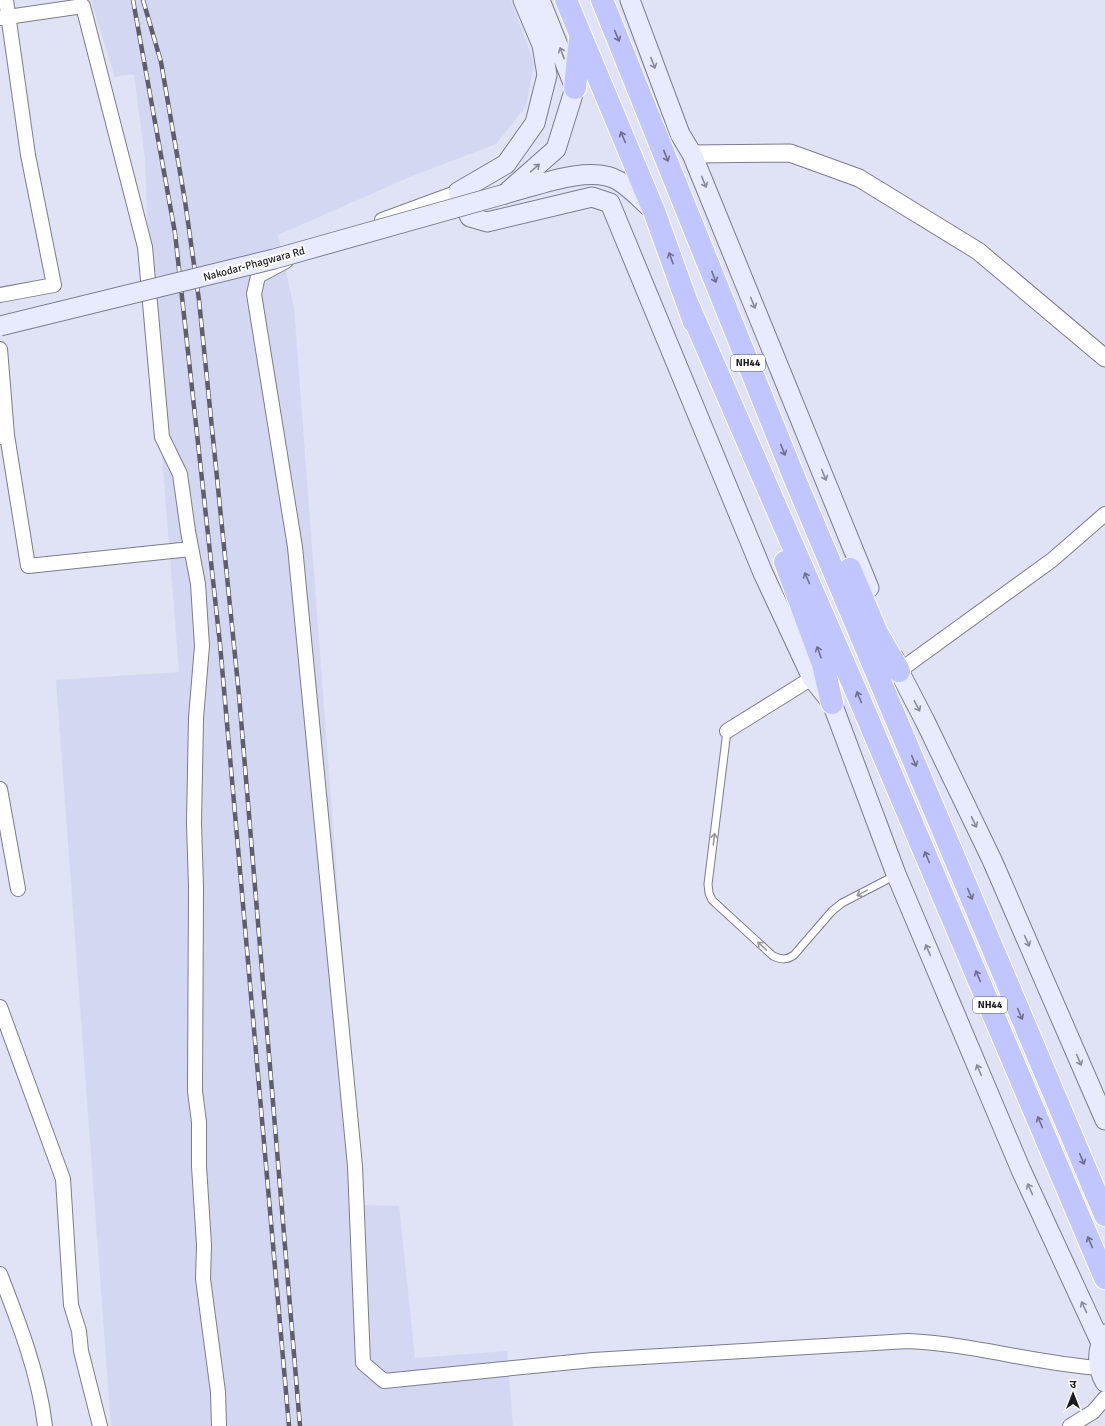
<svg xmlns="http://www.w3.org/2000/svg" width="1105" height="1426" font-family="Signika,'Noto Sans Devanagari',sans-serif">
<rect width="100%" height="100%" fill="#e0e2f5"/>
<path fill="#d4d7f1" d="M91,0H511L534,64L526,106L496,144L412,176L278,235L294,308L353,1092L365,1205L399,1206L415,1358L507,1351L513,1426H111L56,680L179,672L151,315L145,159L134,74L115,77Z"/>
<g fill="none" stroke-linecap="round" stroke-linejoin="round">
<g stroke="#7b7d8e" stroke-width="9">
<path id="service" d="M727,731L708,884L709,893L712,900L773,956C782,960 787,960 794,955L832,911L842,903L896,875"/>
</g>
<g stroke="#7b7d8e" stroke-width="16">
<path id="minor" d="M0,18L83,6L145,247L162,437L180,474L188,531L198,584L202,646L196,718L194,823L196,887L195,1091L199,1122V1166L204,1245L203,1279L218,1392L219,1426
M382,220L458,192
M286,261L258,276L254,294L295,547L355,1166L363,1363L384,1381L593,1360L908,1341C972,1344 1034,1363 1099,1368
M0,295L54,285L28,155L6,0
M0,349L7,435L0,437
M7,435L28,566L191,549
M899,671L1052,560L1105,514
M727,731L812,678
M0,789L18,889
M0,1007L63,1179L71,1305L79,1331L81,1351L100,1426
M0,1274C19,1323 39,1374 45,1426
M1070,1426L1093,1412L1105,1398"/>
</g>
<g stroke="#7b7d8e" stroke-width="19">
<path id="tertiary" d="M692,154L790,153L859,178L978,251L1105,358"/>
</g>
<g stroke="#7b7d8e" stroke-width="21">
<path id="secondary" d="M523,0L542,45L547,75L535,123L506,164L458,192L470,217L487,222L592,197L610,203L763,573L812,678L832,703L896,874L1021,1170L1101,1343
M630,0L680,134L692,154L869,588
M508,193C539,185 591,164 619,181C632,189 643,202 654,211
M505,194L556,149L575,88L540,0
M894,658L899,671L925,721L992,860L1105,1120
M1105,1334C1097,1349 1096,1367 1105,1382"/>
</g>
<g stroke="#fff" stroke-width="24">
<path id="trunk" d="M566,0L654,211L694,322
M602,0L794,477L1105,1215
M575,88L580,38
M689,307L859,698L1105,1278
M785,562L823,664L832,703
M850,569L877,633L899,671"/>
</g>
<use href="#service" stroke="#fff" stroke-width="7"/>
<use href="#minor" stroke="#fff" stroke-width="14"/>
<use href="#tertiary" stroke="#fff" stroke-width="17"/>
<use href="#secondary" stroke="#e8eafe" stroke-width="19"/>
<use href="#trunk" stroke="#c2c6fe" stroke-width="22"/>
<g stroke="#5e5f6a" stroke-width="4.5">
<path id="rail" d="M133,0L175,233L220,644L289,1426
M143,0L161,62L185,201L199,300L239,695L300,1426"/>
</g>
<use href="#rail" stroke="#fff" stroke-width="3" stroke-dasharray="9" stroke-linecap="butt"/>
<g stroke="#7b7d8e" stroke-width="21" stroke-linecap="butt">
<path id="secondary-bridge" d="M0,326L274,259L505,194"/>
</g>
<use href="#secondary-bridge" stroke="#e8eafe" stroke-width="19"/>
</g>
<defs><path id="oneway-shaft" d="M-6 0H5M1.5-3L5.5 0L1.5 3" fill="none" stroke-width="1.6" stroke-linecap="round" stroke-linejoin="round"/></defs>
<g stroke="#6e7090">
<use href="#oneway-shaft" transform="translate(617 36) rotate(67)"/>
<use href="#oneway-shaft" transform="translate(623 137) rotate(-113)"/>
<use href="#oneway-shaft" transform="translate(666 156) rotate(69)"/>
<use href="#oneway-shaft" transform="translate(671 258) rotate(-110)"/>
<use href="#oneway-shaft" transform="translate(714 277) rotate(69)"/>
<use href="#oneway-shaft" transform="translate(783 450) rotate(68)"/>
<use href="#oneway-shaft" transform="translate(807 578) rotate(-114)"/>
<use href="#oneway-shaft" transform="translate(819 652) rotate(-110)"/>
<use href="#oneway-shaft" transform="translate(859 697) rotate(-113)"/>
<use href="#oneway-shaft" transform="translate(914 761) rotate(67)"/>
<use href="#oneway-shaft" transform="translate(927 857) rotate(-113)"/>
<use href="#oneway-shaft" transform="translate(970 894) rotate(67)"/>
<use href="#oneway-shaft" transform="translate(978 976) rotate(-113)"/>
<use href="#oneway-shaft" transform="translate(1020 1014) rotate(67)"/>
<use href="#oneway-shaft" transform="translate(1040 1122) rotate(-113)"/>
<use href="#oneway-shaft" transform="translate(1082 1159) rotate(67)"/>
<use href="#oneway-shaft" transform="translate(1090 1242) rotate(-113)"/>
</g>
<g stroke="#8b8c9b">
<use href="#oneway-shaft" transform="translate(562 53) rotate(-111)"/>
<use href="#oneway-shaft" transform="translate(653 63) rotate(69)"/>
<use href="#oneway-shaft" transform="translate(535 168) rotate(-41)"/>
<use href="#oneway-shaft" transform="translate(704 182) rotate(68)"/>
<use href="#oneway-shaft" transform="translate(753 303) rotate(68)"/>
<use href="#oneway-shaft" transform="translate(824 475) rotate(68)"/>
<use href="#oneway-shaft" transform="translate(917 706) rotate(62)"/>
<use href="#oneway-shaft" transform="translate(974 822) rotate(64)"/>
<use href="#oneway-shaft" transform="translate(1027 941) rotate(66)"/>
<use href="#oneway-shaft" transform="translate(928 950) rotate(-113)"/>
<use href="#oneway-shaft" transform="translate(1079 1060) rotate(67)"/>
<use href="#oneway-shaft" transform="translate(979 1070) rotate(-113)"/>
<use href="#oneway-shaft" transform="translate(1030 1189) rotate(-114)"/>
<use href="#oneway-shaft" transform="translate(1084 1307) rotate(-115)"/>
</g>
<g stroke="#98989b">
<use href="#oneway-shaft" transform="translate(714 839) rotate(-83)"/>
<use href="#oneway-shaft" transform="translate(862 893) rotate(151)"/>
<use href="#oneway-shaft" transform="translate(762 946) rotate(-137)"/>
</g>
<g text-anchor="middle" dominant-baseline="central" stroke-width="4" stroke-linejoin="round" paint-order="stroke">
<g fill="#fff" stroke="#5f5f64" stroke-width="1">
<rect x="731" y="355" width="34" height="16" rx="3"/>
<rect x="973" y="997" width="34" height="16" rx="3"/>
</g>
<g font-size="10" font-weight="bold" fill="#1a1a21">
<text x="748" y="363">NH44</text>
<text x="990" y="1005">NH44</text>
</g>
<g font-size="11" fill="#1a1a21" stroke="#fff">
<text transform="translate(254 264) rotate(-15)">Nakodar-Phagwara Rd</text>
</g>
</g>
<g transform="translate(1073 1394)" stroke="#ffffff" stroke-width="3" paint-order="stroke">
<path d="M0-3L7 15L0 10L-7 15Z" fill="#1a1a21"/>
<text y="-6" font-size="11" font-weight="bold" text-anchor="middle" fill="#1a1a21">उ</text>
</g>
</svg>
